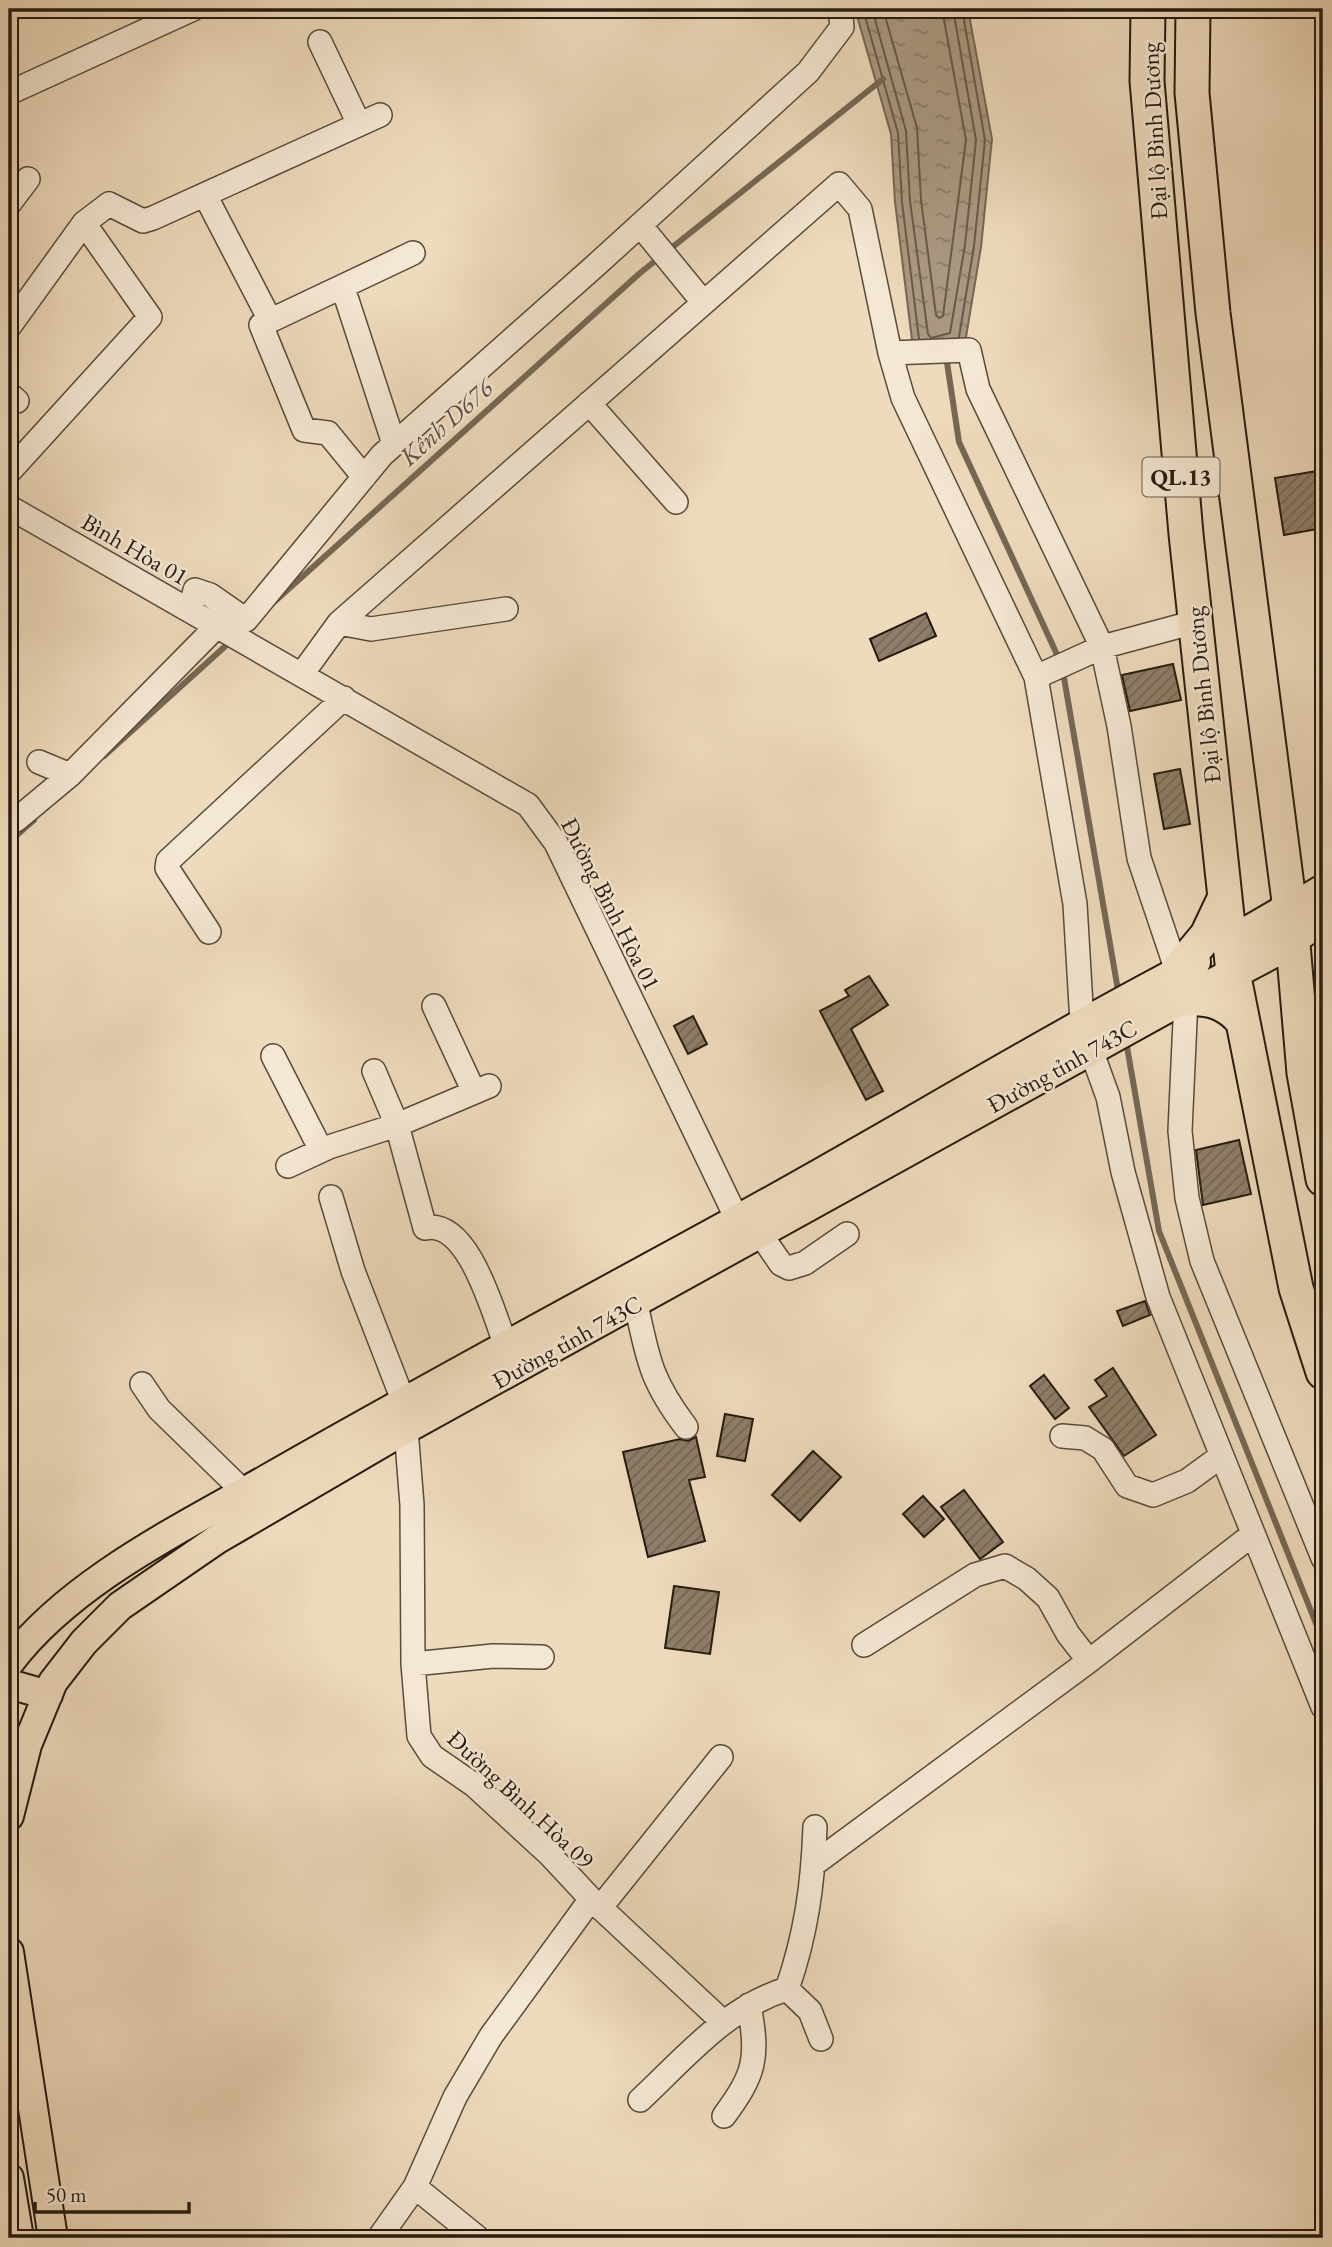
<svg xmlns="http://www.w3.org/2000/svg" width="1332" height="2247" font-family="'EB Garamond',serif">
<defs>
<pattern id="water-ripples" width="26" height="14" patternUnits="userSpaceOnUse" patternTransform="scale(1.75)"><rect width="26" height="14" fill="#aa9982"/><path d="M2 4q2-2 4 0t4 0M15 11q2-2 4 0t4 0" fill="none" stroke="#8a7c69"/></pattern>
<pattern id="building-hatch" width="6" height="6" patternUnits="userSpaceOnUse" patternTransform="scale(1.75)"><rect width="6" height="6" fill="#8e7e69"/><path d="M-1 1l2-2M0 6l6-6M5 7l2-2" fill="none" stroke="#746655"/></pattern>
</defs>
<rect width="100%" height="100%" fill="#eedabc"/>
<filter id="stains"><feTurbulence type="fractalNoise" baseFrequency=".00286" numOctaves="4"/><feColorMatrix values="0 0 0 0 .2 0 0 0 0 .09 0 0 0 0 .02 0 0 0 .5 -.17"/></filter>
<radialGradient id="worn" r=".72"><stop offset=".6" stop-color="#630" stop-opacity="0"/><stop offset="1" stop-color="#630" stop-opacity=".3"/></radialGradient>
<path fill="url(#water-ripples)" stroke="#756754" stroke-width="2" d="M855,9H968L992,139L981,247L964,349L914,356L895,202L891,134Z"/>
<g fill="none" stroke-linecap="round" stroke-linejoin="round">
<path stroke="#685a49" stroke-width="2" d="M863,9L898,133L902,202L919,339
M872,9L906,131L910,201L928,334L931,338L950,333L965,245L976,140L953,9
M883,9L917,128L921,200L936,315L939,318L943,316L966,140L942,9
M959,337L974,246L985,140L962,9"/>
<path stroke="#756754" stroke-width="6" d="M946,356L959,442L1060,661
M273,603L640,273L883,79
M1063,672L1119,996
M104,756L231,641
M9,842L34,820
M1126,1041L1159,1231L1323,1641"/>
</g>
<path fill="url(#building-hatch)" stroke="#251b10" stroke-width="2" d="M1323,470V528L1284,535L1275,478Z
M926,613L936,636L879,661L870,639Z
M1173,664L1181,700L1130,711L1122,675Z
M1180,769L1190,824L1164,829L1154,774Z
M869,976L888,1005L851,1029L883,1091L866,1100L820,1011L849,996L845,990Z
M693,1016L707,1044L688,1054L674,1026Z
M1239,1140L1251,1194L1203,1205L1196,1150Z
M1145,1301L1150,1315L1123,1326L1117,1311Z
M1113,1368L1156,1435L1124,1456L1089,1407L1107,1396L1095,1380Z
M1044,1375L1069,1408L1055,1419L1030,1386Z
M725,1414L753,1419L745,1461L717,1456Z
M696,1437L705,1477L689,1480L705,1541L648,1557L623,1452L680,1439L688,1441Z
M813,1451L841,1477L800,1521L772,1495Z
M964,1490L1003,1542L980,1559L941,1507Z
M923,1496L944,1519L924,1537L903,1514Z
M674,1586L719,1592L710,1654L665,1648Z"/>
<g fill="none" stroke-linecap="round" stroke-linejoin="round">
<g stroke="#574b3b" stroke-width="26">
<path id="minor" d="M320,42L359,124
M9,93L193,9
M205,195L270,320
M9,204L28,179
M640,225L703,302
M347,300L394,444
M9,327L84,223
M890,353L969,350L978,389L1102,647L1119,726L1139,858L1177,971
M9,394L17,401
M589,403L676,502
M9,472L150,317L84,223L109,204L143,221L153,218L380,115
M364,477L328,433L304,430L261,325L413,253
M9,507L528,805L556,843L737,1219
M190,611L195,590L210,595L246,620L382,455L595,266L808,72L842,27L840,9
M339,623L371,629L506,609
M302,674L339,623L839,184L860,209L890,353L903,398L1036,677L1075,904L1082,1023
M1036,677L1102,647L1195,622
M39,762L70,775
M9,819L16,820L70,775L218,625
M209,932L167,868L168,861L344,698
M1186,999L1180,1131L1187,1198L1202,1261L1323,1558
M434,1006L474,1092
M1091,1050L1108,1097L1123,1172L1158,1297L1323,1707
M273,1056L321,1150
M374,1071L397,1125L489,1086
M288,1166L329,1147L397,1125L425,1228C468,1218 493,1312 505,1343
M331,1197L353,1271L403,1400
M761,1235L781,1264L789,1268L805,1263L847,1234
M636,1304C648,1360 651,1381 686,1427
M142,1384L159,1409L244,1492
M406,1429L412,1505L413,1664L419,1736L432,1756L474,1785L549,1854L591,1899L723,2022
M1062,1436L1085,1438L1103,1449L1127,1486L1153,1495L1187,1481L1220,1457
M864,1645L975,1575L1005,1566L1027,1579L1048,1598L1068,1634L1089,1661L1252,1535
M413,1664L493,1656L542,1657
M814,1864L1089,1661
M600,1908L721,1757
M787,1989L810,2011L821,2039
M640,2100C685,2058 727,2007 787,1989C806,1935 813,1884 815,1827
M724,2116C755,2074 759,2058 749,2005
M415,2187L478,2238
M379,2238L415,2187L455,2097L491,2036L591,1899"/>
</g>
<g stroke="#251b10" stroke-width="32">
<path id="major" d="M1290,909L1323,889
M1293,940L1323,920
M9,1663C70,1582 180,1529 267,1479C422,1390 579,1306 736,1220C890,1136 1040,1043 1196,962
M9,1684L48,1695
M9,1816L27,1745L53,1682L84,1642L120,1606L216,1540L406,1429L1233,972
M9,1952L53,2238
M9,2178L19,2238"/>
</g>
<g stroke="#251b10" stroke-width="37">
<path id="highway" d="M1148,9L1147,81L1186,534L1233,972L1296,1288L1323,1372
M1193,9L1192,93L1213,313L1290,909L1304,1073L1323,1179
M1230,944L1290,909
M1177,971L1207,935L1225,897
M1233,972L1293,940
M1186,999C1209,997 1228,1003 1243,1022"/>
</g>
<use href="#minor" stroke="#f4e7d3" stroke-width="23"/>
<use href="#major" stroke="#eedabc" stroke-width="28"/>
<use href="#highway" stroke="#eedabc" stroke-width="33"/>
</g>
<g text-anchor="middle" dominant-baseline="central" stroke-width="5" stroke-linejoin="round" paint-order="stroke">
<rect fill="#f4e7d3" stroke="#63584a" stroke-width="2" x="1142.5" y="457.5" width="77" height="39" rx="5"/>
<g font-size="23" font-weight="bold" fill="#251b10">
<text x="1181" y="477">QL.13</text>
</g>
<g font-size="24" fill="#251b10" stroke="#f4e7d3">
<text transform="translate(1154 131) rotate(-93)">Đại lộ Bình Dương</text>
<text transform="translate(135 549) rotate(30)">Bình Hòa 01</text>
<text transform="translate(1203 695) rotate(-96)">Đại lộ Bình Dương</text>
<text transform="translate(611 904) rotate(63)">Đường Bình Hòa 01</text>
<text transform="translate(1062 1066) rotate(-29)">Đường tỉnh 743C</text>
<text transform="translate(567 1342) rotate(-29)">Đường tỉnh 743C</text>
<text transform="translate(521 1799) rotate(43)">Đường Bình Hòa 09</text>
</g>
<g font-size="26" font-style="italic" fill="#5a4d3e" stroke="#f4e7d3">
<text transform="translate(446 422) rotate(-42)">Kênh D676</text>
</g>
</g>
<rect width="1332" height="2247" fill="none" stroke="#eedabc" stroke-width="35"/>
<rect x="10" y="10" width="1311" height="2226" fill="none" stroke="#251b10" stroke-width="3.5"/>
<rect x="18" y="18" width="1297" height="2212" fill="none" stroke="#251b10" stroke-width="2"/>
<path d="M35 2202v10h154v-10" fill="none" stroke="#251b10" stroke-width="3.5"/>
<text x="46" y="2202" font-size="21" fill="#251b10" stroke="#f4e7d3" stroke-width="5" paint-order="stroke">50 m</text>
<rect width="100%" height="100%" filter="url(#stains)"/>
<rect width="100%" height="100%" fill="url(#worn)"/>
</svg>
